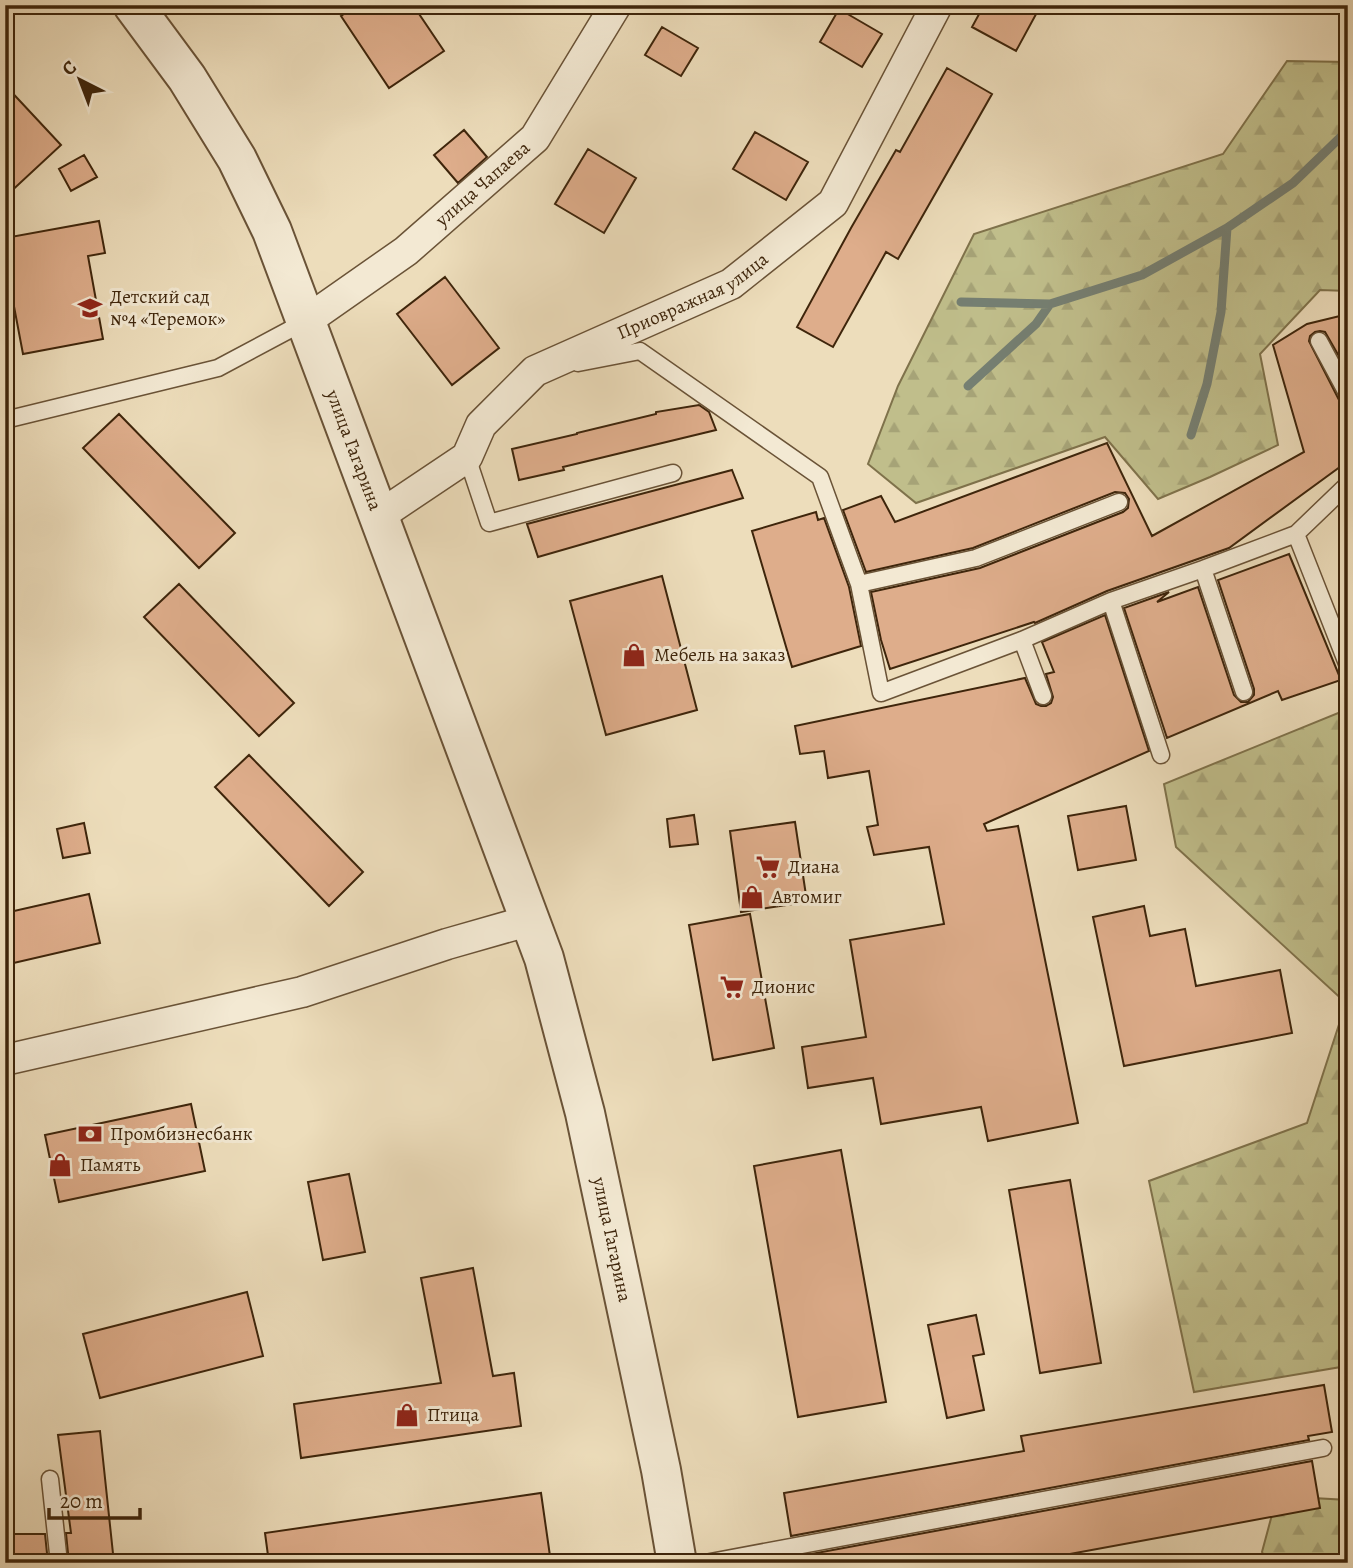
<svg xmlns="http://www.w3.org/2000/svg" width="1353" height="1568" font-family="Alegreya,serif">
<defs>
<pattern id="forest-firs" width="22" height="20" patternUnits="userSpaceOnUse" patternTransform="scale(1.75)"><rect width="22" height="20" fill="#c0be8b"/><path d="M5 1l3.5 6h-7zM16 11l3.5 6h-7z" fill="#a6a377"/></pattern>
</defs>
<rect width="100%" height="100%" fill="#edddbb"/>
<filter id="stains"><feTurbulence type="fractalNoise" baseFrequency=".00286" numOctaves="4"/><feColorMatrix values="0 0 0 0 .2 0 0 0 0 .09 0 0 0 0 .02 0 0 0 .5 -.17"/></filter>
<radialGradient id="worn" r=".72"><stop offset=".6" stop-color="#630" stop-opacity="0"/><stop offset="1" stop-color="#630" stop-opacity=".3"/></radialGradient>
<path fill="url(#forest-firs)" stroke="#7f724b" stroke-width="2" d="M1287,61L1348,62V291L1320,290L1260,354L1278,445L1210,477L1158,499L1105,437L916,503L868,464L898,386L974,234L1223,154Z
M1348,709V1415L1341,1367L1194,1392L1149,1181L1307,1123L1346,1003L1176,847L1164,784Z
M1277,1496L1348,1500V1563H1267L1262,1552Z"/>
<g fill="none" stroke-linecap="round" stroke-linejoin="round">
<path stroke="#757f72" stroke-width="9" d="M961,302L1050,304L1142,275L1227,228L1293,183L1348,130
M968,386L1036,324L1050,304
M1191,435L1207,384L1221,312L1227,228"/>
</g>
<path fill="#dead8b" stroke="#3e250b" stroke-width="2" d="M357,5H413L444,51L389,88L341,16Z
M984,5H1041L1016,51L972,27Z
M839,9L882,34L862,67L820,42Z
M662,27L698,48L681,76L645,55Z
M947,68L992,94L898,259L886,252L833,347L797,327L851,228L896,150L900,152Z
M5,85L61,145L5,197Z
M464,130L487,157L458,183L434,155Z
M755,132L808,162L786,200L733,169Z
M588,149L636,178L604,233L555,204Z
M84,155L97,177L71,191L59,169Z
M99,221L105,253L88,256L103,339L23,354L5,259V238Z
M445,277L499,348L452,385L397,314Z
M1348,314V372L1325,332L1320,331L1315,332L1310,336L1309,341L1339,400L1343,404L1348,405V461L1229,548L1107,591L1035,623L1034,622L890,669L881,640L871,592L980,568L1123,512L1128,508L1129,499L1125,493L1115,492L973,548L866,572L843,510L881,496L895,522L1107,443L1152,536L1304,452L1273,345L1307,324Z
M699,405L709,412L716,430L563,467L564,470L519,480L512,449L577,434V433L656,414V412Z
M119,414L235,533L199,568L83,448Z
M732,470L743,498L538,557L527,524Z
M816,512L818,520L824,518L849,587L861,646L792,667L752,531Z
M1289,554L1341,680L1282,700L1278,691L1167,738L1124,608L1169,592L1157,602L1198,587L1234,695L1241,702H1248L1254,695V689L1218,580Z
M662,576L697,710L606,735L570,601Z
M179,584L294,703L259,736L144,617Z
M1105,615L1149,751L984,824L987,831L1018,826L1078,1123L988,1141L981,1107L881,1124L873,1078L808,1088L802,1047L866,1037L850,940L944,924L929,847L874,855L867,827L878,825L869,771L828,778L824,751L800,754L795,726L1025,678L1036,704L1041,706H1046L1051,703L1053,697L1046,674L1054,672L1042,642Z
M249,755L363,872L329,906L215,787Z
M1126,806L1136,860L1078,870L1068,816Z
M694,815L698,844L670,847L667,819Z
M795,822L807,902L741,912L730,831Z
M84,823L90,853L63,858L57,829Z
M89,894L100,943L5,965V913Z
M1144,906L1150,936L1185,929L1196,986L1280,970L1292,1033L1124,1066L1093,917Z
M750,914L774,1048L713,1060L689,925Z
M191,1104L205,1171L59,1202L45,1135Z
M841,1150L886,1402L798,1417L754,1166Z
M349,1174L365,1252L323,1260L308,1182Z
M1070,1180L1101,1363L1040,1373L1009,1190Z
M473,1268L493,1376L514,1373L521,1426L301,1458L294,1404L441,1383L421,1278Z
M247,1292L263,1356L100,1398L83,1334Z
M976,1315L984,1354L973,1356L984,1410L947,1418L928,1325Z
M1324,1385L1332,1432L1308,1436L1309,1440L791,1536L784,1493L1024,1451L1021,1436Z
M100,1431L114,1563H69L66,1533H71L58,1435Z
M1312,1461L1320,1508L1021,1563H796L795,1557Z
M541,1493L550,1556L510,1563H269L265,1533Z
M5,1534H45L48,1563H5Z"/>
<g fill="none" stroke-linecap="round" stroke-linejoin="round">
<g stroke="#6a5337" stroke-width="19">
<path id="service" d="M1319,341L1348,395
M578,363L640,351L820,477L859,584L881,693L1022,640L1111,601L1203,569L1296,534L1348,484
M5,420L218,368L306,321
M467,457L489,523L673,473
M1296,534L1348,666
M1203,569L1244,692
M859,584L976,558L1119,502
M1111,601L1161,755
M1022,640L1043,696
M50,1479L59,1563
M705,1563L1323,1448"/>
</g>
<g stroke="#6a5337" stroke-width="33">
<g id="minor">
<path id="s1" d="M306,321L406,251L535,138L616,5"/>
<path id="s2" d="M379,516L467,457L481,425L535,371L731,284L833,203L937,5"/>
<path d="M5,1060L302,992L447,944L531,920"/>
</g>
</g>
<g stroke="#6a5337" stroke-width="42">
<g id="tertiary">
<path id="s3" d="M133,5L187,78L237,159L272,231L544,958L585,1113L661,1470L677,1563"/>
</g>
</g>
<use href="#service" stroke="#f3e9d3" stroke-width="16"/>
<use href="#minor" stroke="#f3e9d3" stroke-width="30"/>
<use href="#tertiary" stroke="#f3e9d3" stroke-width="38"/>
</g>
<defs>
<g id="school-bare" transform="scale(1.89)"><path d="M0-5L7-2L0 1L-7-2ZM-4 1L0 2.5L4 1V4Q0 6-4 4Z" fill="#8f2418" stroke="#f3e9d3" stroke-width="2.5" paint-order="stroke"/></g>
<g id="shop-bare" transform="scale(1.89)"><path d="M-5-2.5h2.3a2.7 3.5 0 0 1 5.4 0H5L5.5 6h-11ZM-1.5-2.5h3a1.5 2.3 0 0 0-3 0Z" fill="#8f2418" stroke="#f3e9d3" stroke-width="2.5" paint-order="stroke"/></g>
<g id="supermarket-bare" transform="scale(1.89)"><path d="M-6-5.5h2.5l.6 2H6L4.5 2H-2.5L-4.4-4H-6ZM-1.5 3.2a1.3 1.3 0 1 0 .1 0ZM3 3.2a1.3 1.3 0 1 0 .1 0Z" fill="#8f2418" stroke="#f3e9d3" stroke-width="2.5" paint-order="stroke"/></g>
<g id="bank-bare" transform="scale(1.89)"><path d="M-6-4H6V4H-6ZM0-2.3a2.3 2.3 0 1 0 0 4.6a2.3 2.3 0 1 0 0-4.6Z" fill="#8f2418" stroke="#f3e9d3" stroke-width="2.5" paint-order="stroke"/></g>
</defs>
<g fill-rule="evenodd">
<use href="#school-bare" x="90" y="308"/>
<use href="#shop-bare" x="634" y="655"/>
<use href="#supermarket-bare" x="768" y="867"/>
<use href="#shop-bare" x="752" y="897"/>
<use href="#supermarket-bare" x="732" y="987"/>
<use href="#bank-bare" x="90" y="1134"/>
<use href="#shop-bare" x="60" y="1165"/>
<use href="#shop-bare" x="407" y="1415"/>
</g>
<g text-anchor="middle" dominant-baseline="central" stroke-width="6" stroke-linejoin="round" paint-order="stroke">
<g font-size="19" fill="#3e250b" stroke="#f3e9d3">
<text stroke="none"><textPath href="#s1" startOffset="224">улица Чапаева</textPath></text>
<text stroke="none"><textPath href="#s2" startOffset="392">Приовражная улица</textPath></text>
<text stroke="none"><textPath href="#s3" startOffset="500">улица Гагарина</textPath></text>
<text stroke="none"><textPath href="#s3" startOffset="1332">улица Гагарина</textPath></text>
</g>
<g font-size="19" fill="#3e250b" stroke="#f3e9d3" text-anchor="start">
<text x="110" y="297">Детский сад<tspan x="110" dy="22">№4 «Теремок»</tspan></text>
<text x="654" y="655">Мебель на заказ</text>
<text x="788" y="867">Диана</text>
<text x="772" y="897">Автомиг</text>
<text x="752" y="987">Дионис</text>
<text x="110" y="1134">Промбизнесбанк</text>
<text x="80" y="1165">Память</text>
<text x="427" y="1415">Птица</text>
</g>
</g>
<rect width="1353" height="1568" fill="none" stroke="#edddbb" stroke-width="28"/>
<rect x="7" y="7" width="1339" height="1554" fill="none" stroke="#3e250b" stroke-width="3.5"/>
<rect x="14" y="14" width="1325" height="1540" fill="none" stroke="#3e250b" stroke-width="2"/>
<g transform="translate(80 80) rotate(318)" stroke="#f3e9d3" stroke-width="5" paint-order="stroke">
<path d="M0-5L12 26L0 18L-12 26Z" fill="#3e250b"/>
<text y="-10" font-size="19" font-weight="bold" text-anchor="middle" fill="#3e250b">С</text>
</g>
<path d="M49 1508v10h91v-10" fill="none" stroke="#3e250b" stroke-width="3.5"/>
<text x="60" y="1508" font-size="21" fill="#3e250b" stroke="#f3e9d3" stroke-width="5" paint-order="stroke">20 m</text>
<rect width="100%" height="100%" filter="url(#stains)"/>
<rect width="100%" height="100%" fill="url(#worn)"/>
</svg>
